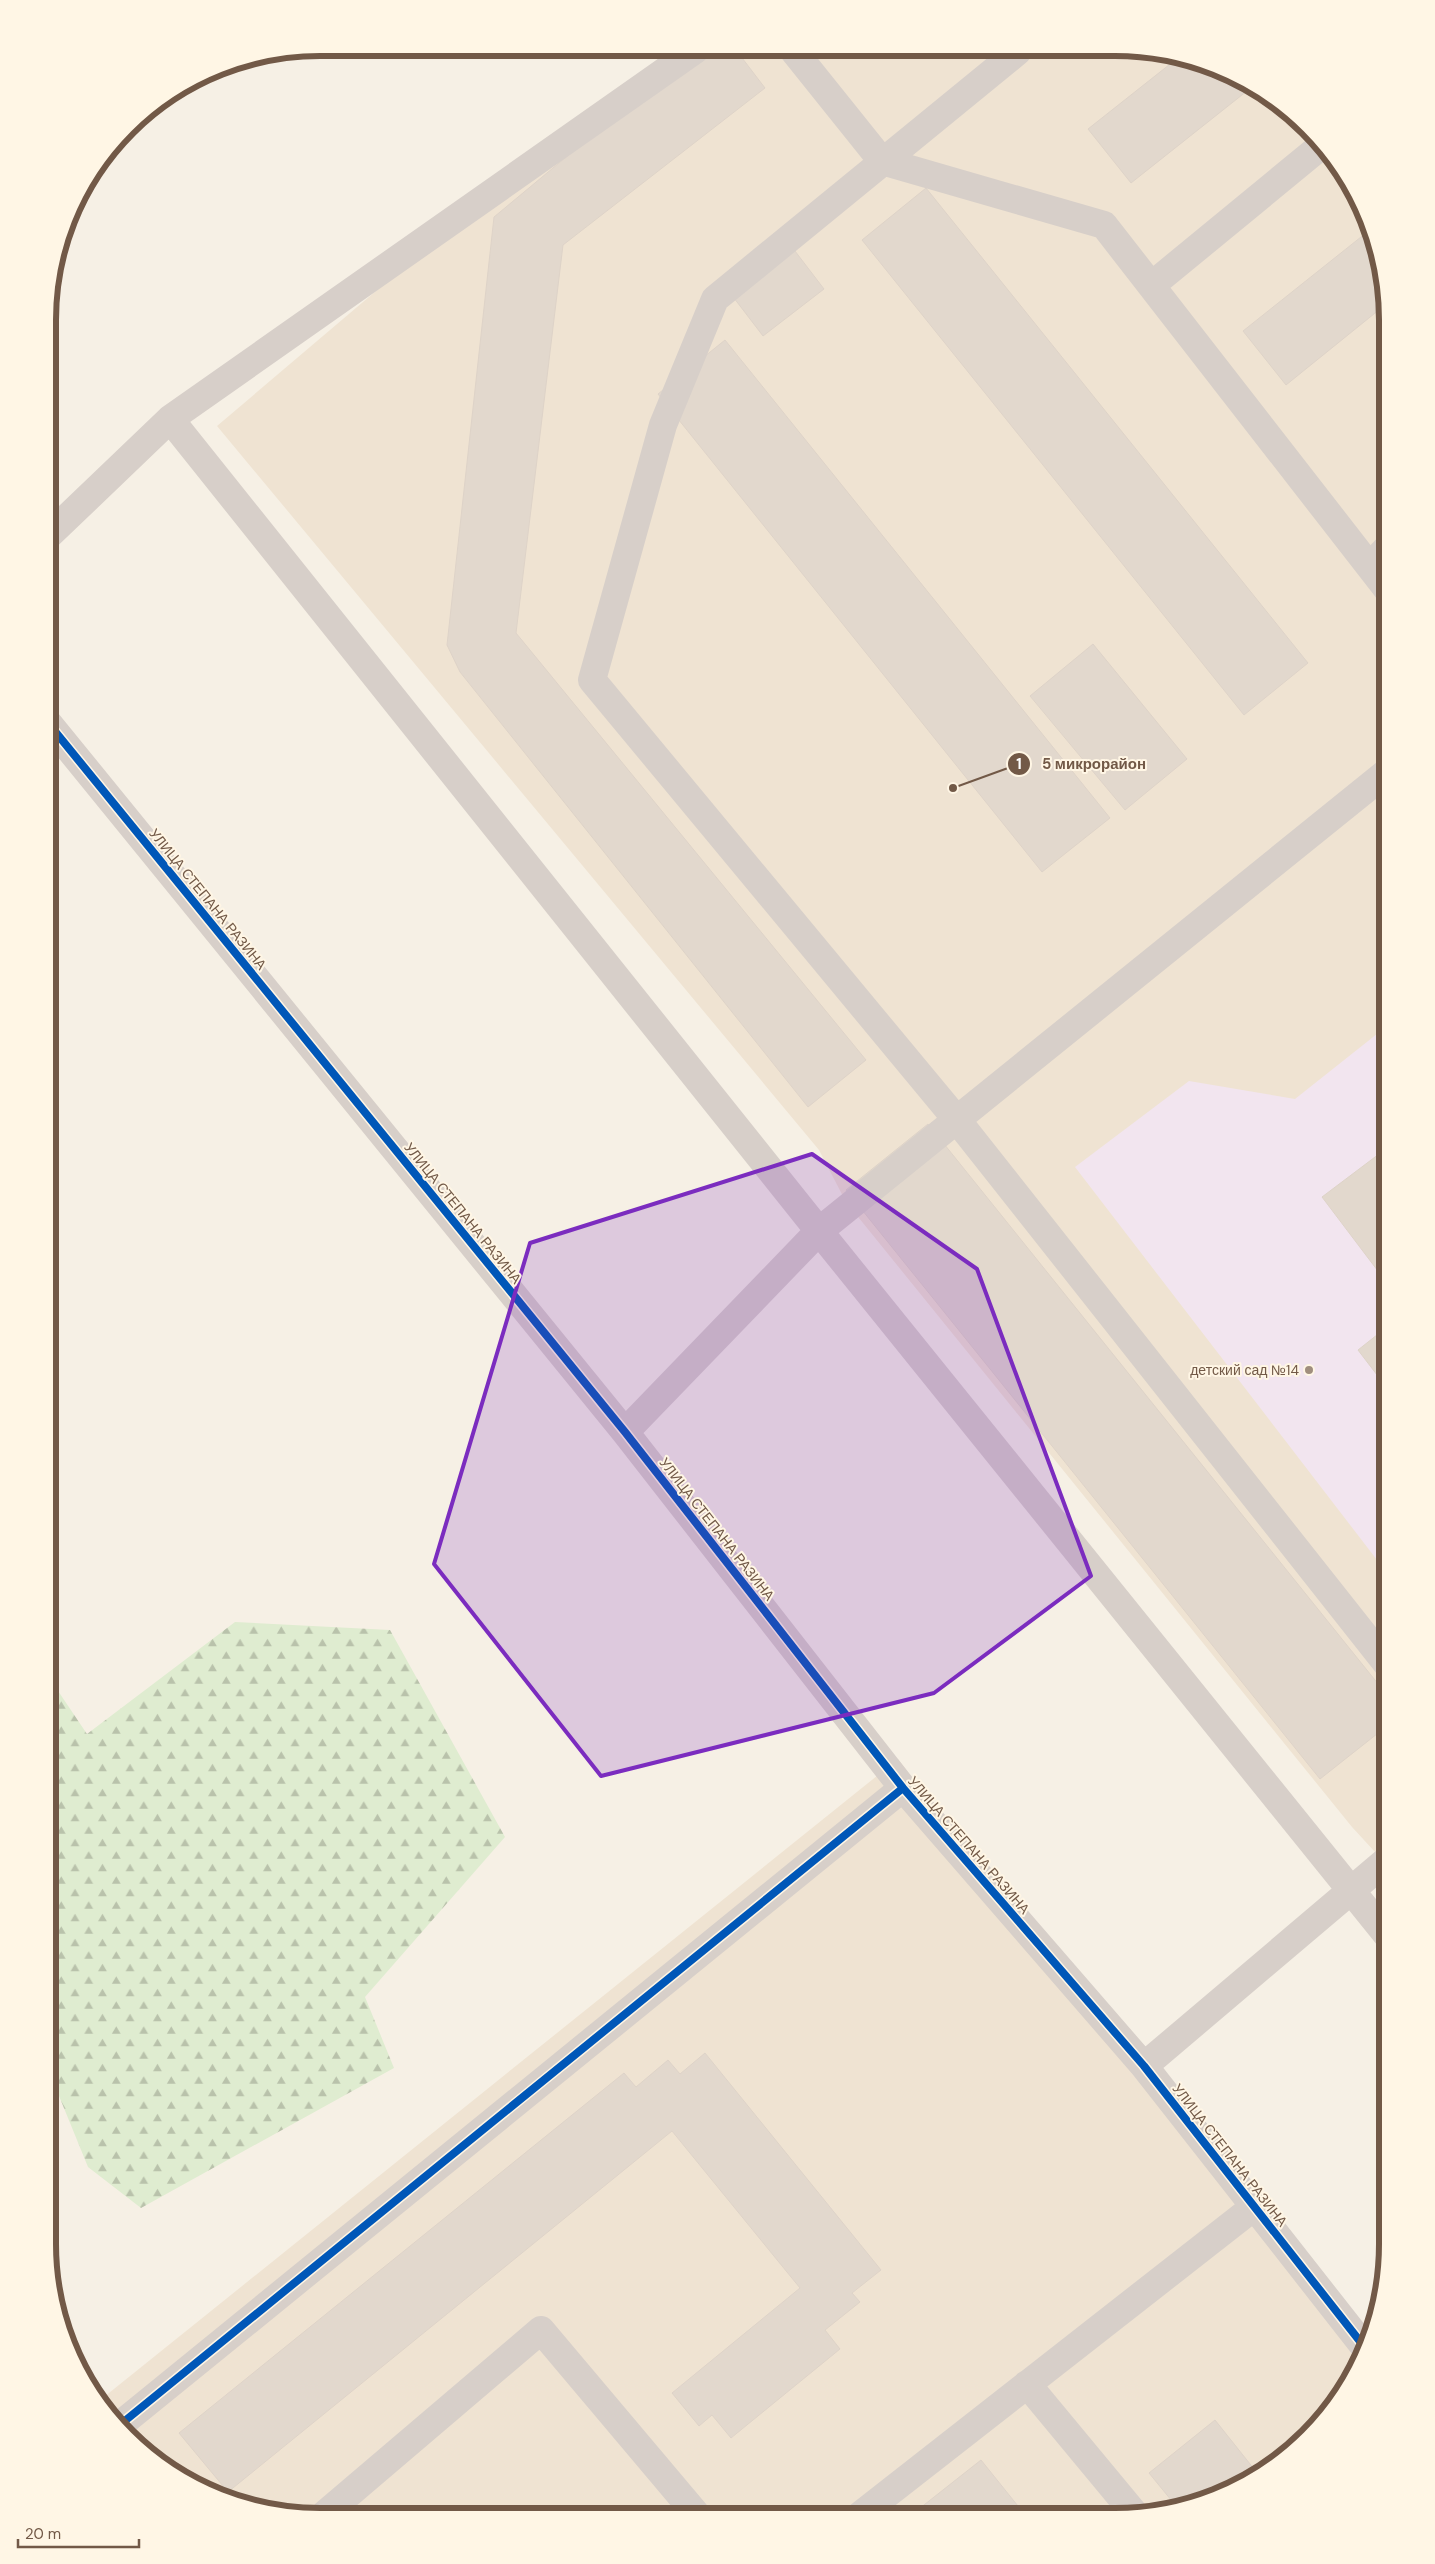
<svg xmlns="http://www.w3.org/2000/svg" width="1435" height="2564" font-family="'DM Sans',sans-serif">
<defs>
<pattern id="forest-firs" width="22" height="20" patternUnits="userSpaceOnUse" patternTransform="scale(1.25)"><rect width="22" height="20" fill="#dfecd0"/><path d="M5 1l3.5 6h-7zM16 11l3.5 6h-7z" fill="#b9c2ab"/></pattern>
</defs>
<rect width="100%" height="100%" fill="#f6f0e5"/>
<path fill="#efe3d2" d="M669,50L1167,53L1235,76L1294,115L1341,169L1373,233L1387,321V1865L1352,1827L846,1202L819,1150L217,426L482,201Z
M898,1759L1361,2357L1331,2410L1266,2470L1202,2502L1114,2516L285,2514L216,2496L154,2460L99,2401Z"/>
<path fill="#f2e5ef" d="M1387,1026V1573L1075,1167L1189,1081L1295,1099Z"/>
<path fill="url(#forest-firs)" d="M235,1622L390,1630L505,1837L365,1997L394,2068L141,2208L88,2167L48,2069V1676L87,1734Z"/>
<path fill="#e2d8cd" stroke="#ded3c8" d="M695,50H736L765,88L563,245L516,633L866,1060L808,1107L460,672L447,645L494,217Z
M1179,57L1235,76L1252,87L1131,183L1088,129Z
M926,188L1308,663L1244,715L862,240Z
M1371,229L1385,305L1286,385L1243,331Z
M782,234L824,289L763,336L721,281Z
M725,340L1110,818L1042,872L658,394Z
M1093,644L1187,759L1125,810L1030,696Z
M928,1124L1387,1695V1726L1320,1779L846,1190Z
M1387,1148V1283L1322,1197Z
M1387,1327V1388L1358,1350Z
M705,2053L881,2270L852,2293L860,2302L825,2330L840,2349L731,2438L712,2415L699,2426L672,2393L800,2288L672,2131L228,2492L179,2433L624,2073L636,2087L668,2060L680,2074Z
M1215,2420L1258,2474L1202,2502L1176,2506L1149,2473Z
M981,2460L1026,2516H910Z"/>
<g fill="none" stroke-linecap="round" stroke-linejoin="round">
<path stroke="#d7cfc9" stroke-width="28" d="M793,50L882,161L1104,225L1387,589
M1017,52L715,299L663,425L592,680L957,1120L1387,1664
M1152,285L1321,146
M170,419L819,1231L1387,1935
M50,534L170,419L695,50
M1370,566L1387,548
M49,724L625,1432L903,1788L1144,2066L1366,2349
M625,1432L819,1231L1387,772
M1144,2066L1387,1860
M1027,2384L1134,2513
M121,2424L903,1788
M325,2514L541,2330L697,2515
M859,2516L1254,2207"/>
<g stroke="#fff6e5" stroke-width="11">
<path id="cycleway" d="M49,724L625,1432L903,1788L1144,2066L1366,2349
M121,2424L903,1788"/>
</g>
<use href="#cycleway" stroke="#0057b8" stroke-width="8"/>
</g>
<path fill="#7b2cbf" fill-opacity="0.2" stroke="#7b2cbf" stroke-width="4" stroke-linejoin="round" d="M812,1154L977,1269L1091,1576L934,1693L601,1776L434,1564L530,1243Z"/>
<circle fill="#a08e7e" stroke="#fff6e5" stroke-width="2" cx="1309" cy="1370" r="5"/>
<g text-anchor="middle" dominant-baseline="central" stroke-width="4" stroke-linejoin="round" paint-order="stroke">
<g font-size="14" fill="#725947" stroke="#fff6e5">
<text transform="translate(208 899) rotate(51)">УЛИЦА СТЕПАНА РАЗИНА</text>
<text transform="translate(463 1213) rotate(51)">УЛИЦА СТЕПАНА РАЗИНА</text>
<text transform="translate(717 1529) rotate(52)">УЛИЦА СТЕПАНА РАЗИНА</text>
<text transform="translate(969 1845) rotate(49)">УЛИЦА СТЕПАНА РАЗИНА</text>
<text transform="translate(1230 2155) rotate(52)">УЛИЦА СТЕПАНА РАЗИНА</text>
</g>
<g font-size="14" fill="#725947" stroke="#fff6e5" text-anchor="end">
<text x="1299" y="1370">детский сад №14</text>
</g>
</g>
<path d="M0 0H1435V2564H0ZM320 56H1115A264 264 0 0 1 1379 320V2244A264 264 0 0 1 1115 2508H320A264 264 0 0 1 56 2244V320A264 264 0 0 1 320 56Z" fill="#fff6e5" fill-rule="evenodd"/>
<path fill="none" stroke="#725947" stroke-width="6" d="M320 56H1115A264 264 0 0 1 1379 320V2244A264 264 0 0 1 1115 2508H320A264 264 0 0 1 56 2244V320A264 264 0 0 1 320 56Z"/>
<path fill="none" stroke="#725947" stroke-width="2" d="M953 788L1019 764"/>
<g fill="#725947" stroke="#fff6e5" stroke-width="2">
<circle cx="953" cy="788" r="5"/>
<circle cx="1019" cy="764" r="12"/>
</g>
<g font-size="15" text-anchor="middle" font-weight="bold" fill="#fff">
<text x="1019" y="769">1</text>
</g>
<g font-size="15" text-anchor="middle" font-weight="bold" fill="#725947" stroke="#fff6e5" stroke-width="4" stroke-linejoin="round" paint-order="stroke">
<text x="1094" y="769">5 микрорайон</text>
</g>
<path d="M18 2539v8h121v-8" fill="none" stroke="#725947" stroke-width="2.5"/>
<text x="25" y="2539" font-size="15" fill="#725947" stroke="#fff6e5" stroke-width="4" paint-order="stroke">20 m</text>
</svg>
